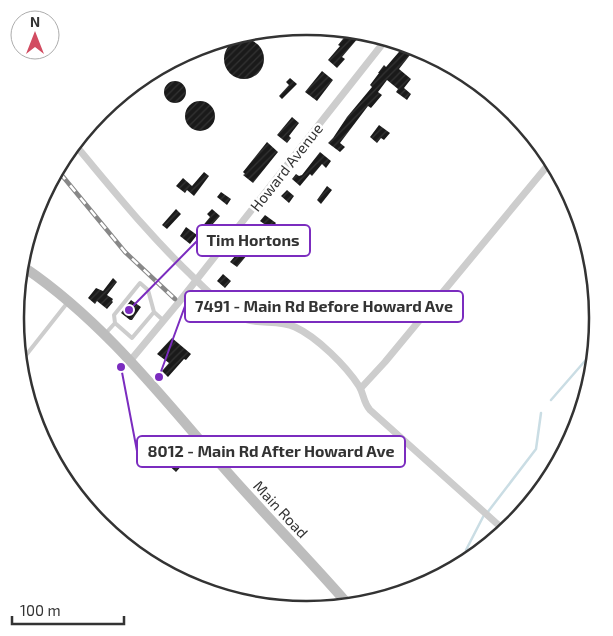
<svg xmlns="http://www.w3.org/2000/svg" width="613" height="636" font-family="'Exo 2',sans-serif">
<defs>
<pattern id="building-hatch" width="6" height="6" patternUnits="userSpaceOnUse" patternTransform="scale(1.25)"><rect width="6" height="6" fill="#1a1a1a"/><path d="M-1 1l2-2M0 6l6-6M5 7l2-2" fill="none" stroke="#333"/></pattern>
</defs>
<rect width="100%" height="100%" fill="#fff"/>
<g fill="none" stroke-linecap="round" stroke-linejoin="round">
<path stroke="#cadde4" stroke-width="2.5" d="M551,400L591,354
M487,513L536,449L541,413
M466,550L484,515"/>
</g>
<path fill="url(#building-hatch)" d="M347,34L359,37L342,57L345,59L337,68L328,60L340,46L338,45Z
M224 59a20 20 0 1 1 40 0a20 20 0 1 1-40 0Z
M404,46L418,49L429,56L424,60L416,52L412,56L410,55L399,69L411,79L404,88L411,94L407,100L396,92L398,89L387,80L378,92L382,95L371,108L368,106L340,143L345,147L340,152L328,143L333,138L347,117L372,87L370,85L379,73H378L384,65L386,67Z
M322,71L333,80L317,101L305,92Z
M290,78L297,84L282,99L279,96L289,85L286,82Z
M164 92a11 11 0 1 1 22 0a11 11 0 1 1-22 0Z
M185 116a15 15 0 1 1 30 0a15 15 0 1 1-30 0Z
M292,117L299,123L289,136L291,138L287,143L277,135Z
M379,125L390,133L384,140L381,138L377,143L370,137Z
M267,142L278,152L253,183L243,175L245,174L243,172Z
M320,152L331,161L326,168L322,164L312,176L310,174L300,186L292,179L296,174L299,176L302,175Z
M204,172L209,176L194,196L187,190L185,193L176,186L183,178L192,186Z
M327,186L332,190L321,204L317,200Z
M287,190L294,196L289,203L281,196Z
M221,192L231,199L227,205L217,197Z
M176,209L181,214L167,229L162,225Z
M212,209L220,216L212,225L218,229L212,237L201,228L210,217L207,214Z
M265,215L276,223L271,229L260,221Z
M186,227L197,235L190,244L180,236Z
M247,242L256,249L251,256L248,254L237,267L230,262Z
M223,274L231,281L225,288L217,281Z
M113,278L117,282L107,295L113,299L112,301L113,302L107,309L97,301L95,304L88,298L96,288L103,291Z
M131,300L141,307L132,320H130L121,313Z
M172,338L191,354L186,360L184,359L168,377L162,371L169,363L157,354Z
M172,452L184,463L176,472L164,461Z"/>
<g fill="none" stroke-linecap="round" stroke-linejoin="round">
<path stroke="#cdcdcd" stroke-width="4" d="M154,312L132,338L115,323L114,315L140,283L148,290L154,312L164,321
M105,334L115,323
M23,359L68,302"/>
<path stroke="#cdcdcd" stroke-width="7" d="M77,147C114,191 149,235 191,275C205,289 220,304 237,315C254,327 276,318 295,327C317,337 346,366 359,386C364,394 363,402 370,410L504,530
M130,361L179,302L384,42
M361,388L385,362L548,165"/>
<path stroke="#bdbdbd" stroke-width="10" d="M25,268C103,321 162,397 223,467C263,513 306,556 346,602"/>
<g stroke="#888" stroke-width="4.5">
<path id="rail" d="M60,173L125,252L175,299"/>
</g>
<use href="#rail" stroke="#fff" stroke-width="2.5" stroke-dasharray="8" stroke-linecap="butt"/>
</g>
<g text-anchor="middle" dominant-baseline="central" stroke-width="5" stroke-linejoin="round" paint-order="stroke">
<g font-size="15" fill="#333" stroke="#fff">
<text transform="translate(286 167) rotate(-52)">Howard Avenue</text>
<text transform="translate(281 509) rotate(47)">Main Road</text>
</g>
</g>
<path d="M0 0H613V636H0ZM306 35H307A282 282 0 0 1 589 317V319A282 282 0 0 1 307 601H306A282 282 0 0 1 24 319V317A282 282 0 0 1 306 35Z" fill="#fff" fill-rule="evenodd"/>
<path fill="none" stroke="#333" stroke-width="2.5" d="M306 35H307A282 282 0 0 1 589 317V319A282 282 0 0 1 307 601H306A282 282 0 0 1 24 319V317A282 282 0 0 1 306 35Z"/>
<path fill="none" stroke="#7b2cbf" stroke-width="2" d="M129 310L197 241M159 377L185 306M121 367L137 451"/>
<g fill="#7b2cbf" stroke="#fff" stroke-width="2">
<circle cx="129" cy="310" r="5"/>
<circle cx="159" cy="377" r="5"/>
<circle cx="121" cy="367" r="5"/>
</g>
<g fill="#fff" stroke="#7b2cbf" stroke-width="2">
<rect x="197" y="225" width="113" height="31" rx="5"/>
<rect x="185" y="291" width="278" height="31" rx="5"/>
<rect x="137" y="436" width="268" height="31" rx="5"/>
</g>
<g font-size="16" text-anchor="middle" font-weight="bold" fill="#333">
<text x="253" y="246">Tim Hortons</text>
<text x="324" y="312">7491 - Main Rd Before Howard Ave</text>
<text x="271" y="457">8012 - Main Rd After Howard Ave</text>
</g>
<g transform="translate(35 35)"><circle r="24" fill="#ffffff" stroke="#adadad"/>
<path d="M0-4L9 19L0 12L-9 19Z" fill="#d24c61"/>
<text y="-8" font-size="14" font-weight="bold" text-anchor="middle" fill="#333333">N</text>
</g>
<path d="M12 616v8h112v-8" fill="none" stroke="#333333" stroke-width="2.5"/>
<text x="20" y="616" font-size="15" fill="#333333" stroke="#ffffff" stroke-width="4" paint-order="stroke">100 m</text>
</svg>
